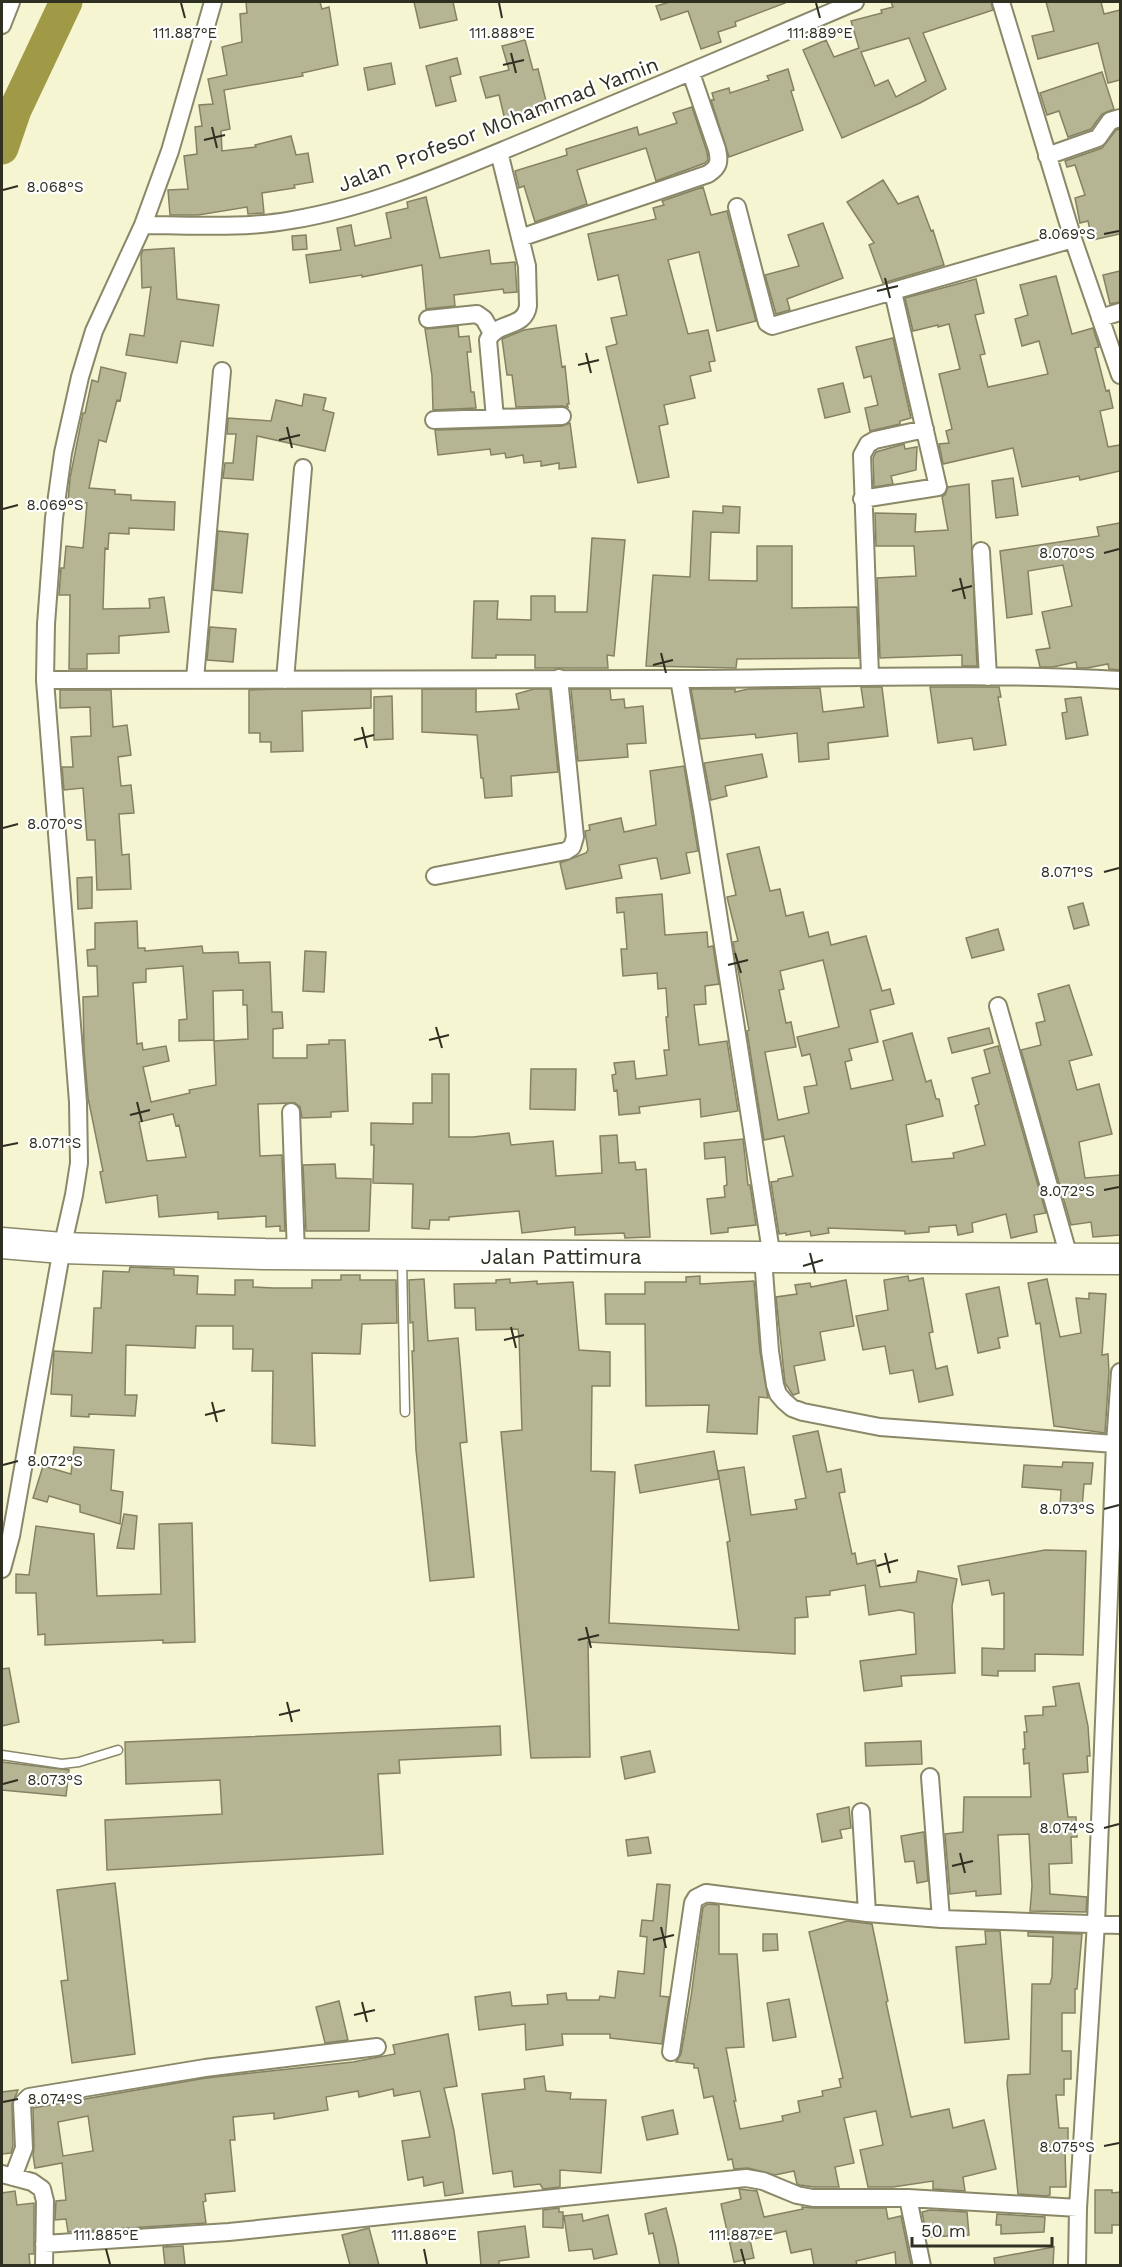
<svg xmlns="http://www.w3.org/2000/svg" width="1122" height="2267" font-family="'Work Sans',sans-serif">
<rect width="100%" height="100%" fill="#f6f5d2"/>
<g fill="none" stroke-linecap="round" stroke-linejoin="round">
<path stroke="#a09a47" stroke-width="33" d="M2,148L15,110L66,2"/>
</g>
<path fill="#b5b493" stroke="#848263" stroke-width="1.5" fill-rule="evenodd" d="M246,2H320L322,9L329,7L338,65L302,73L303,76L224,90L230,129L221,131L222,151L256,147L255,145L291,136L296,155L308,153L313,182L294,185L295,188L262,193L264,213L248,214L247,207L198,215H170L168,190L188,189L184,156L197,154L195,127L202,126L199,105L213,104L208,79L227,75L222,47L242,42L240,14L247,13Z
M414,2H453L457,20L420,28Z
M670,2H785V3L735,22L736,26L718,32L721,42L701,49L688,11L661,20L656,6Z
M891,2H991L993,10L923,33L946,89L920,103L842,138L803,50L826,40L834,57L859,48L851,21L882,13L881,10L893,7ZM909,38L926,81L896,97L888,80L875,86L861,52Z
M1046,2H1101L1104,14L1120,10V80L1108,83L1098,43L1038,59L1032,36L1054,31Z
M525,40L533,70L538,69L548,109L505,120L499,95L486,98L480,77L509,70L502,46Z
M457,58L461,74L450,77L456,101L436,106L426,66Z
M391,63L395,84L368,90L364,68Z
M788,69L794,90L791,91L803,130L729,157L711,100H714L712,93L729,88L730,93L769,80L767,76Z
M1102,72L1114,109L1102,114L1091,129L1068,137L1059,111L1047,115L1040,93Z
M692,107L707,152L708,160L705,163L656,181L646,148L577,170L587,204L535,222L524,186L519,188L515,171L567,155L566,149L637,127L639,135L677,123L673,113Z
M1120,129V234L1092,240L1088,221L1080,223L1075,198L1085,195L1075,165L1067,167L1065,161L1102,148L1116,130Z
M883,180L898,204L918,196L931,231L933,230L944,265L883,283L869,245L874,243L847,202Z
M703,187L711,215L727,211L756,321L717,331L699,252L668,260L688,334L708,330L715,361L709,362L711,371L690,376L695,398L664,405L668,424L659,426L669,477L638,483L606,347L617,344L611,318L627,315L618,275L598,280L588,234L656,219L653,208L664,205L662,201Z
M426,197L440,258L489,250L491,264L515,262L517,292L504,293L503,289L454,295L455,306L426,309L422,265L362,277V275L310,283L306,255L341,250L337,228L351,225L355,246L391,238L386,213L408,208L407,202Z
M823,223L843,278L787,299L790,310L776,314L765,275L799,266L788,235Z
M306,235L307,249L293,250L292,236Z
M174,248L177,299L219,305L213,346L181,341L177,363L126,355L130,334L144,336L151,287L142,288L141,255L143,250Z
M1120,271V302L1110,304L1103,275Z
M1056,276L1072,334L1093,328L1099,347L1095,348L1106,391L1109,390L1113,408L1100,411L1108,447L1120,445V471L1080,480L1079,476L1022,487L1013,448L943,464L939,444L949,443L946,431L952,429L939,374L960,369L949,324L938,327V325L913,331L905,298L976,279L984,313L975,315L985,354L980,355L988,387L1048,374L1039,341L1022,346L1015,319L1028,315L1020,285Z
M556,325L562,367L565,366L569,404H567L568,407L562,406L516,407L512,375H507L502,339L524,330Z
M458,326L459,337L469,336L471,352H467L471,392H474L476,408L433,410L432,376L425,329Z
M893,338L911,418L900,421V424L870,431L865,408L878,405L871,376L864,378L856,347Z
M101,367L126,373L120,401L117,400L106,442L99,440L89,488L115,490V494L131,495V500L175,502L174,530L129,528V534L109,533L108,549L105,548L103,609L150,608L149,599L164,597L169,632L119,636V653L87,654V669H69L70,595H59L61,568H64L66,546L83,548L87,503L68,501L70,478L83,413H85L92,380L98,382Z
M843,383L850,412L825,418L818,389Z
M304,394L326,398L323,410L334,413L325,451L257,436L253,480L223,478L225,463H233L236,434H227L228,418L271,421L276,400L302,406Z
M570,423L576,467L559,469V463L541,466V461L524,463L523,455L506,458L505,453L491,455L490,449L438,455L435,430L562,426Z
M904,444L905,449L917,447L916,470L891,476L893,484L874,487L873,458L876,452Z
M1013,478L1018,515L996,518L992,481Z
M969,484L977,666H962V655L880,658L877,578L916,576L914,546H876L875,513L916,514L915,532L948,530L942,497L945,495L948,487Z
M723,506L740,507L739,533L711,532L709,580L757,581V546H792V608L857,607L859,658L737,659L736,668L646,666L653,575L690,577L693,511L723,513Z
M1120,523V670L1109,669L1108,664L1087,668H1077L1076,662L1053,667H1040L1036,650L1050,648L1042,612L1072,606L1063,565L1028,571L1032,614L1007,618L1000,551L1099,536L1097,527Z
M218,531L248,534L242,593L213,590Z
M592,538L625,540L614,656L607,655L608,668H535V655H496V658H472L474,601H498L497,619L531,620V596H555V612H587Z
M210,627L236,629L233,662L207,660Z
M861,687H882L888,736L828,743L829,759L799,762L797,733L756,738L755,734L700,739L691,689H735V692L748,689L820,688L823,712L864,707Z
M930,687H999L1001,697H998L1006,745L974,750L972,738L938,743Z
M281,689H371V708L302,711L303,751L271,752V742H260V733H249V690Z
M422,689H476V712L519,709L516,694L534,689H550L558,772L511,776L512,796L485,798L483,778H481L477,735L422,732Z
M571,689H610L611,700L624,699L625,708L643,706L646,743L627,744L628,757L578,761Z
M60,690H111L113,727L127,725L131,755L118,757L121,786L131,785L134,813L119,814L122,855L129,854L131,889L97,890L95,840H87L83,788L64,790L62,767H73L71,737L91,736L90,707L60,708Z
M392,696L393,739L374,740V697Z
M1081,697L1088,735L1066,739L1062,713L1067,712L1065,699Z
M762,754L767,777L725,786L727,796L711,800L704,763Z
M684,766L698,851L686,853L690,873L661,879L657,858H654L619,865L622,878L566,889L560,863L586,853L588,850L585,831L590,830L589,825L621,818L624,832L656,825L650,771Z
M759,847L770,891L780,889L786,916L803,912L809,937L828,932L831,945L866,936L882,991L890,989L894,1004L870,1010L878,1042L849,1049L852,1060L845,1062L851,1089L893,1080L883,1041L912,1033L926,1082L931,1080L936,1099H939L943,1116L906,1125L912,1162L954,1158L953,1153L985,1145L975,1106L979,1104L972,1078L990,1073L984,1050L998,1046L1046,1213L1034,1215L1037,1232L1011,1238L1006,1214L972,1223L973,1232L958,1235L956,1225L929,1227V1232L905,1234V1231L828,1228L829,1233L811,1236L810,1231L786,1235V1233L779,1234L771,1182L778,1181V1179L793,1176L784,1136L764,1140L747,1031L749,1030L733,942L738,941L727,897L736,895L727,854ZM823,960L839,1027L797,1037L802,1056L810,1054L817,1085L804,1087L809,1113L778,1120L765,1052L796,1047L791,1022L786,1023L779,990L784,989L780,971Z
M92,877V908L78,909L77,878Z
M662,894L665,935L707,932L708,947L713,946L719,984L705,986L706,1004L694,1005L699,1045L727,1041L738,1111L701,1117L700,1099L639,1107L640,1113L619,1115L617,1090L614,1091L612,1075L616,1074L614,1063L634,1061L636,1079L667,1075L664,1050H669L666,1017H668L666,988L658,989L657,973L623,976L621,949H627L624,912L617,913L616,898Z
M1083,903L1089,925L1074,929L1068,907Z
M137,921L138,948H145V951L202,946L203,953L238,952L239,963L270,962L272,1012H282L283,1028L273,1029V1058H307V1045L329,1044V1040H345L348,1111L331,1112V1117L302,1118L300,1107L295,1103L258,1104L260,1156L282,1155L285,1231H280V1226L266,1227V1216L218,1219V1212L159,1217L157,1195L106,1203L100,1172L103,1171L88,1098L84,1050L83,997L98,996L97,966H88L87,950L95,949V923ZM183,966L187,1019L179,1020V1041L214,1040L213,991L243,990V1005H247L248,1039L214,1041L216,1085L189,1090L190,1093L151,1102L143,1067L169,1061L166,1046L143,1050L142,1043L137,1044L133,983L146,982V969ZM173,1114L176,1126L179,1125L186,1157L147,1161L139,1122Z
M998,929L1004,950L972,958L966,938Z
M305,951L326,952L324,992L303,991Z
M1069,985L1092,1055L1069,1061L1077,1090L1099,1084L1112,1134L1079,1142L1085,1178L1120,1175V1235L1093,1237L1091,1222L1071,1225L1021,1050L1041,1045L1036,1023L1045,1021L1038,994Z
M989,1028L993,1043L952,1053L948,1038Z
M531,1069H576L575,1110L530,1109Z
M432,1074H449V1137H473L509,1133L511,1145L553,1141L556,1176L602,1173L600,1136L617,1135L619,1163L635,1162L636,1170L646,1169L650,1237L625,1238L624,1233L575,1235V1227L522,1233L519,1211L449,1217V1220H430L429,1229L412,1228L413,1184L373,1183L374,1145H371V1123L413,1124V1103H432Z
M743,1139L748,1185H750L756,1225L728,1228V1232L711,1234L707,1199L725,1197L724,1186L727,1185L725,1157L705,1159L704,1143Z
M335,1164L336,1178L371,1179L369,1231H306L303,1165Z
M130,1267L174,1269V1275L198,1276L197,1294L235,1295V1280H253V1287L273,1288H312V1280H341V1275H360V1280H396L397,1323L362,1324L360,1354L312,1353L315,1446L272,1443L273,1371H252L253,1349H233V1326H196L195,1348L126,1345L125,1395H137L135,1416L89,1414V1417L71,1416L72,1395L51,1394L54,1351L92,1353L94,1308H101L103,1271L129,1272Z
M700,1276V1284L754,1281L760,1352L768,1398L759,1397L757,1434L707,1432L709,1405L646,1406L645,1324H606L605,1294H645V1282H686V1277Z
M908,1276L909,1281L923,1278L933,1332L929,1333L936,1369L947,1366L953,1395L919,1402L913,1370L890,1374L885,1346L863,1350L856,1316L888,1310L884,1280Z
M424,1279L428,1341L458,1338L467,1442L460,1443L474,1577L430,1581L416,1450L412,1351H414L413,1322L410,1323L409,1280Z
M510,1279V1283L537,1281V1284L573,1282L579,1350L610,1352V1386H592L591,1471L615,1472L609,1623L739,1630L727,1542L730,1541L718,1471L744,1467L751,1515L797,1509L795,1500L806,1498L793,1436L818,1431L827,1472L841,1469L845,1492L839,1493L852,1554L855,1553L857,1564L875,1560L880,1587L916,1582L918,1571L957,1579L952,1606L955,1673L901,1676L902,1686L864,1691L860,1661L916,1654L914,1613L900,1610L869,1615L865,1585L830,1591V1595L806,1597L808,1617L795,1618V1654L588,1642L590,1757L531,1758L501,1432L522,1430L519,1336L518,1329L476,1330L475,1308H455L454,1284L496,1283V1280Z
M1047,1279L1060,1337L1081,1333L1076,1298L1089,1299V1293L1106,1294L1102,1355L1108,1354L1109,1372L1105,1433L1054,1426L1040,1323L1036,1324L1028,1283Z
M846,1280L854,1326L820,1332L825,1360L794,1366L799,1393L793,1395L785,1383L776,1297L797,1294L795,1285L810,1283L811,1287Z
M999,1287L1008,1336L998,1338L1000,1348L978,1353L966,1294Z
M74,1447L114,1450L111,1490L123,1492L120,1524L80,1512V1505L49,1496L47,1502L33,1498L43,1466L71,1474Z
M714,1451L719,1479L640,1493L635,1465Z
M1063,1462L1093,1463L1091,1484H1084L1082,1508L1060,1507L1061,1490L1022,1487L1024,1465L1062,1467Z
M124,1514L137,1516L134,1549L117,1548Z
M192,1523L195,1642L163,1643V1640L45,1645V1634L38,1635L36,1593H16V1574L29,1575L36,1526L94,1534L97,1596L161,1594L159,1524Z
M1045,1550L1086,1551L1083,1655L1035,1654V1671H998V1676L982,1675V1648L1004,1649V1593L992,1595L989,1580L962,1585L958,1566Z
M9,1668L19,1722L2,1726V1669Z
M1079,1683L1088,1726L1090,1756H1087L1088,1772L1063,1774L1068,1817H1076L1077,1837H1071L1072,1863L1049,1864L1050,1894L1087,1897L1086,1912L1030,1911L1032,1886L1029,1834L998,1835L1001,1894L976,1896V1891L950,1894L945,1834L963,1832L964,1797H1031L1029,1763L1024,1764L1023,1749H1025L1024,1732H1027L1025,1716L1043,1715V1707L1056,1706L1053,1687Z
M500,1726L501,1755L399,1760L400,1773L378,1774L383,1854L107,1870L105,1820L222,1814L220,1780L126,1784L125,1742Z
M921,1741L922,1764L866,1766L865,1743Z
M650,1751L655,1772L625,1779L621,1757Z
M2,1762L69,1770L66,1796L2,1790Z
M849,1807L851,1828L840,1830L842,1838L822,1842L817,1814Z
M924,1832L928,1881L917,1883L914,1861L905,1862L901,1836Z
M648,1837L651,1853L628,1856L626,1840Z
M115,1883L135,2054L72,2063L61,1981L68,1980L57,1890Z
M657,1884L670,1885L660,1996L669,1997L662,2044L610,2038V2034H562L563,2045L526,2050L525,2024L479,2030L475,1997L510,1992L512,2006L548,2004L547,1995L566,1993L567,2000H599L600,1996L615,1998L618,1971L644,1974L647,1937L640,1936L642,1920L653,1921Z
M708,1904L719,1905V1954H737L744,2047L726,2048L736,2101H734L740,2129L783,2121L782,2116L800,2112L798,2101L823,2096L822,2091L841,2087L839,2079L843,2078L809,1932L847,1921L872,1924L888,2001L886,2002L911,2117L949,2109L953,2128L984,2120L996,2169L963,2177L965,2191L933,2189V2181L893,2187H868L860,2150L883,2145L876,2111L844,2118L854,2163L835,2167L839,2187H814L800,2185L797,2184L794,2171L775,2175L748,2168L734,2169L732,2159L728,2160L713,2096L704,2098L698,2068H694V2064L676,2062L681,2054L691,1997L703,1907Z
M985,1931H1000L1009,2039L965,2043L956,1947L986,1944Z
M1028,1932L1082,1934L1077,1989H1075V2013H1062V2051H1071V2079H1064V2095H1056L1059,2128H1068V2149H1065L1066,2187H1050V2195L1046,2196L1018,2194L1007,2083L1008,2075L1030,2074L1032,1984H1050L1052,1977L1053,1937L1028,1936Z
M763,1934H777L778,1950L763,1951Z
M789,1999L796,2037L773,2041L767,2003Z
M339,2001L348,2040L325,2043L316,2007Z
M448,2034L457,2086L444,2088L454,2131L463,2193L445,2196L443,2182L424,2186L423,2177L408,2180L402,2141L430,2137L420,2091L394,2096L393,2089L359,2097L358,2091L326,2097L328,2110L274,2119V2113L233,2117L235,2140H230L235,2191L205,2194L206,2201L203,2202L206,2223L68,2232L66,2219L55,2220L56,2201L66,2200L62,2163L35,2168L33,2155L34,2148L33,2108L206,2078L353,2062L395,2054L393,2045ZM88,2116L93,2151L63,2156L58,2122Z
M544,2076L546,2091L571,2093L570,2099L606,2100L601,2173L560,2170V2187L543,2189L540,2184L514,2187L512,2171L493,2174L482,2094L525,2089L524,2079Z
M18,2090L12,2104L13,2146L11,2153L2,2154V2092Z
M673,2110L678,2134L647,2140L642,2117Z
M739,2189L757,2191L764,2217L803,2209L802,2207L813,2208H886L888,2219L901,2216L911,2265H896L895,2252L856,2261L857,2265H814L811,2249L791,2253L786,2231L750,2240L754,2258L734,2262L721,2204L741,2199Z
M1095,2190H1112V2193L1120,2192V2225H1112V2233H1095Z
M15,2191L17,2205L34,2203V2254H29L30,2265H2V2193Z
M559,2208V2212H563V2228L543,2227V2210Z
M666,2208L676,2248L679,2265H660L653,2233L649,2234L645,2214Z
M930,2210L967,2212L969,2235L927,2237L922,2212Z
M582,2214L583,2221L608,2215L617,2254L594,2259L592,2249L569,2251L564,2216Z
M997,2214L1045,2217L1044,2232L1001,2234V2225H996Z
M525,2226L529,2257L499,2261V2265H481L478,2232Z
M369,2228L379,2265H350L342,2235Z
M183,2246L185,2265H165L163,2247Z
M1054,2247L1053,2265H995L994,2258Z"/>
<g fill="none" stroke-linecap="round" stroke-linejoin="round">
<g stroke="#8a8869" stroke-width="11">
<path id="lane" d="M402,1259L405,1412
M2,1755L62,1764L79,1762L118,1750"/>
</g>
<g stroke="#8a8869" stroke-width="20">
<path id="street" d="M1001,2L1073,239L1120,375
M2,25L11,2
M1047,156L1098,138L1110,121L1120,118
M737,207L767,323L772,326L1073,239
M143,225C192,225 243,229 292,220C376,206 455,170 533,138C641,93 748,48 855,2
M520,238L708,174C719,167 720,162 717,149L691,73
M1100,318L1120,312
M428,319L477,314L484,319L492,333
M495,418L488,340C496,321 525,329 528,306L527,266L499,152
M434,420L562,416
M862,499L938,487L893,292
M981,551L988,677
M870,676L862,455L868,444L875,440L925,429
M195,679L222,371
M679,679L702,811L772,1258
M45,680C256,678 467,679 677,679C825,679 973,672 1120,680
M285,680L303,468
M435,876L566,851L572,847L575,837L559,678
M998,1006L1069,1257
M291,1112L296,1254
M763,1258L770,1351L775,1385L778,1394L784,1401L792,1408L803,1412L880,1427L1115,1444
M2,1569L11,1536L62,1248L74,1195L79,1163L78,1102L45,680L46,624L54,518L63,453L80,377L94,331L143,225L170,151L213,2
M930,1777L941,1919
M861,1812L867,1913
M671,2052L693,1903L696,1898L706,1893L867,1913L941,1919L1120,1925
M2,2174L32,2182L42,2189L45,2201L44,2266
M13,2177L24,2148L22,2104L29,2097L205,2068L377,2047
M908,2198L922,2266
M44,2244L229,2232L746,2178L763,2181L797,2195L813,2198H908L1078,2208
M1077,2266L1078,2208L1096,1923L1115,1444L1120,1372"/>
</g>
<g stroke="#8a8869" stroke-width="33">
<path id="highway" d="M2,1243L62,1248L265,1254L1120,1259"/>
</g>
<use href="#lane" stroke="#fff" stroke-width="8"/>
<use href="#street" stroke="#fff" stroke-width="16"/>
<use href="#highway" stroke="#fff" stroke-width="30"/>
</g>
<path fill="none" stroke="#2f2f22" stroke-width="2" d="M181,3L185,18M499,3L502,18M816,3L820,18M511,53L516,73M503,65L524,60M212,127L217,148M204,140L225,135M3,190L18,186M1104,234L1119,231M885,278L890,298M877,291L898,286M586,353L591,373M578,365L599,360M287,427L292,448M279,440L300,435M3,509L18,505M1104,553L1119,549M960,578L965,599M952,591L972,586M661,653L666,673M653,665L673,660M362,727L367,748M354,740L374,735M3,828L18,824M1104,872L1119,868M735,953L741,973M728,965L748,960M436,1027L442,1048M429,1040L449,1035M137,1102L142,1122M130,1115L150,1110M3,1146L18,1143M1104,1190L1119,1187M810,1253L815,1273M803,1266L823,1260M511,1327L516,1348M504,1340L524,1335M212,1402L217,1422M205,1415L225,1410M3,1465L18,1461M1104,1509L1119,1505M885,1553L890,1573M877,1566L898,1560M586,1627L591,1648M578,1640L599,1635M287,1702L292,1722M279,1715L300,1710M3,1784L18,1780M1104,1828L1119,1824M960,1853L965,1873M952,1866L973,1861M661,1927L666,1948M653,1940L674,1935M362,2002L367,2022M354,2015L375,2010M3,2102L18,2099M1104,2146L1119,2143M106,2249L110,2264M424,2249L427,2264M741,2249L745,2264"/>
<g text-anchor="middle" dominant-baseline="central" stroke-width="4.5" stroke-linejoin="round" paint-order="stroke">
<g font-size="21" fill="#2f2f22" stroke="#fff">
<text transform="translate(498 124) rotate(-21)">Jalan Profesor Mohammad Yamin</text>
<text x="561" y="1256">Jalan Pattimura</text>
</g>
</g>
<g font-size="15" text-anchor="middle" fill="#2f2f22" stroke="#fff" stroke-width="4.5" stroke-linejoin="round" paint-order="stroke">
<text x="185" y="38">111.887°E</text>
<text x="502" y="38">111.888°E</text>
<text x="820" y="38">111.889°E</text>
<text x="55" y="192">8.068°S</text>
<text x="1067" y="239">8.069°S</text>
<text x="55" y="510">8.069°S</text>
<text x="1067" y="558">8.070°S</text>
<text x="55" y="829">8.070°S</text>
<text x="1067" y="877">8.071°S</text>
<text x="55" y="1148">8.071°S</text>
<text x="1067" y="1196">8.072°S</text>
<text x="55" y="1466">8.072°S</text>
<text x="1067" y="1514">8.073°S</text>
<text x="55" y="1785">8.073°S</text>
<text x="1067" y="1833">8.074°S</text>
<text x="55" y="2104">8.074°S</text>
<text x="1067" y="2152">8.075°S</text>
<text x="106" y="2240">111.885°E</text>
<text x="424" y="2240">111.886°E</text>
<text x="741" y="2240">111.887°E</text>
</g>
<rect width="1122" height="2267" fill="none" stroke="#2f2f22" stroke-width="6"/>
<path d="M912 2237v9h140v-9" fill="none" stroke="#2f2f22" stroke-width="3"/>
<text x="921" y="2237" font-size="18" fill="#2f2f22" stroke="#ffffff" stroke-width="4.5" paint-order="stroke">50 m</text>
</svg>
